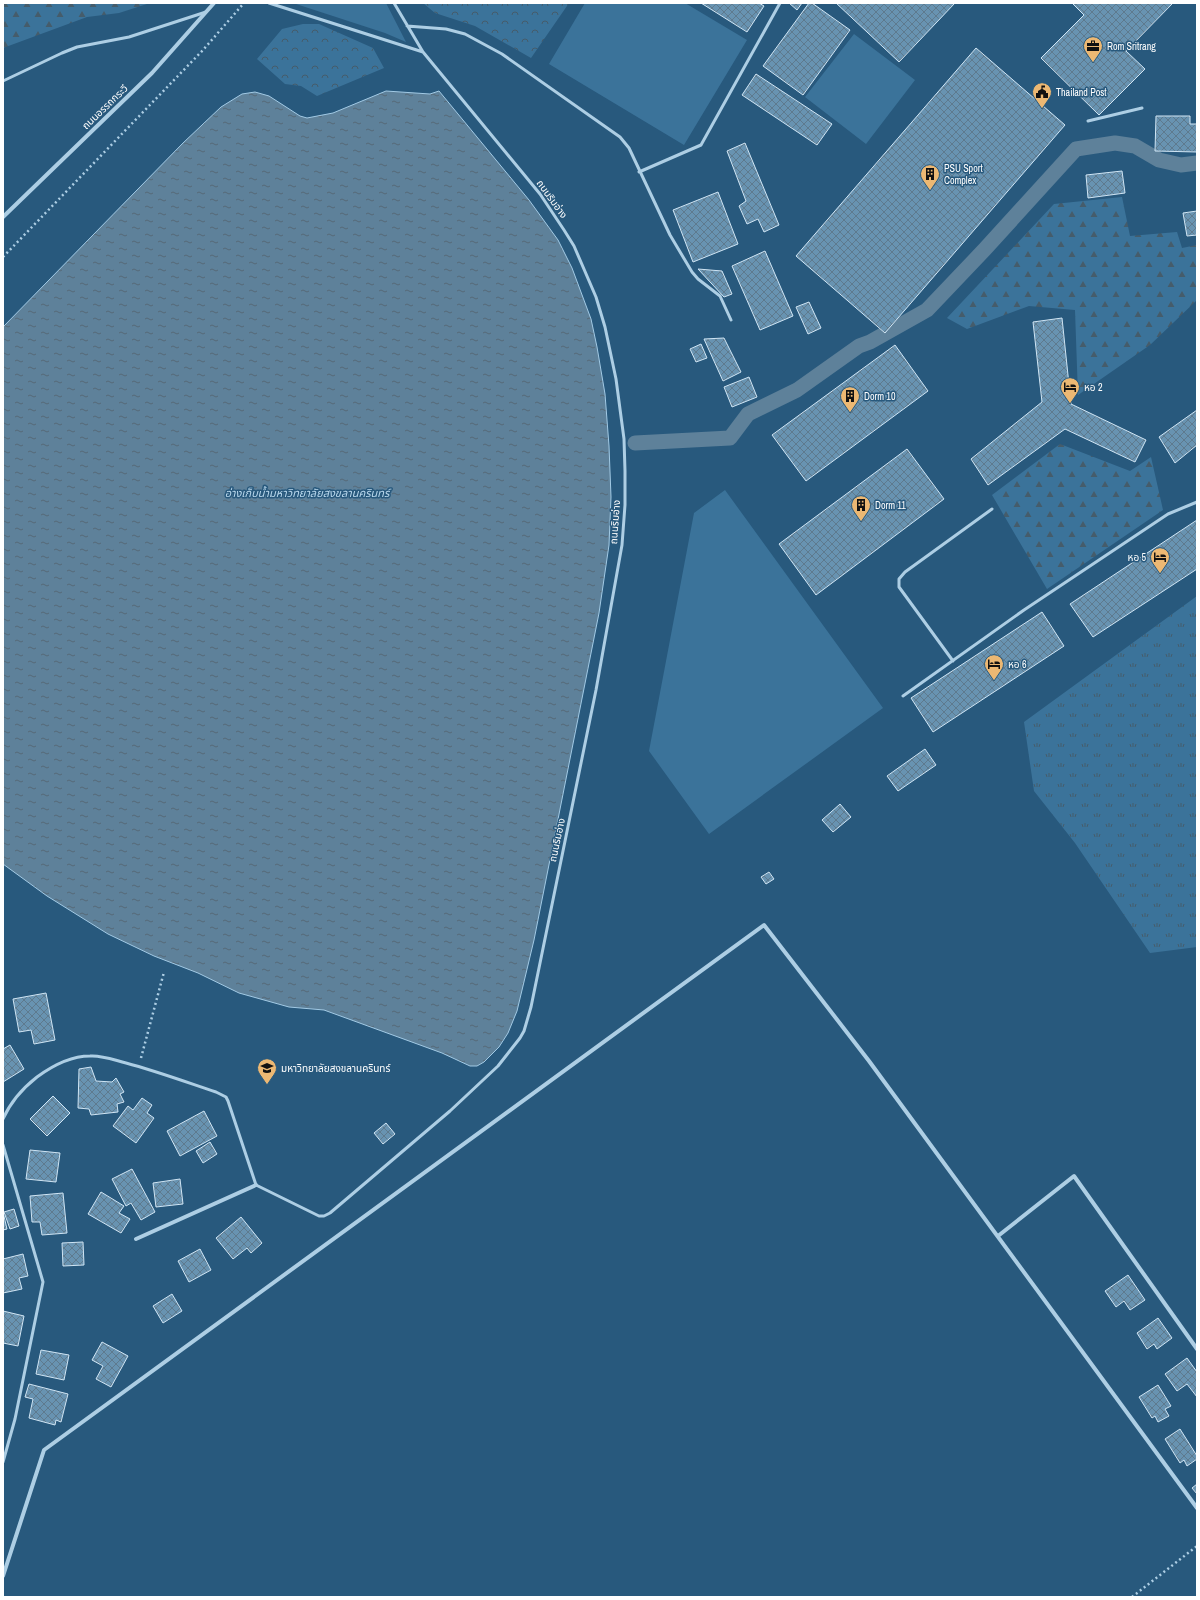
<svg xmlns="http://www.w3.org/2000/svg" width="1200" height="1600" font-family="'Archivo Narrow','Noto Sans Thai',sans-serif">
<defs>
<pattern id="grass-tufts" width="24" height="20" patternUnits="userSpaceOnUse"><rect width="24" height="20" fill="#3b739a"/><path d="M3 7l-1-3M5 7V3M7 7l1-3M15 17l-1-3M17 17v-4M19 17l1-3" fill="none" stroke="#455c6b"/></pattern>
<pattern id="forest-firs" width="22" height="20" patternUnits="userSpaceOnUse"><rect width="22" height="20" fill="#3b739a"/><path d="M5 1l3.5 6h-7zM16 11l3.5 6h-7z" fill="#455c6b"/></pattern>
<pattern id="park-crowns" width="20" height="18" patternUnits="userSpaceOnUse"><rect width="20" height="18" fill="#3b739a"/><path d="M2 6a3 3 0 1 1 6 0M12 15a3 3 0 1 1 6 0" fill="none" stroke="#455c6b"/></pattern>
<pattern id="water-ripples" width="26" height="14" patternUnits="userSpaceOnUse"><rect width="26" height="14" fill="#5e819a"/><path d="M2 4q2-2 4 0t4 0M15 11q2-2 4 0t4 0" fill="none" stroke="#566977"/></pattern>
<pattern id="building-cross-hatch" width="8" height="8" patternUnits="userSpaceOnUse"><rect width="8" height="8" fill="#6893b1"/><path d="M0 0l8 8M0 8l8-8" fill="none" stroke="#5e7a8e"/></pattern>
</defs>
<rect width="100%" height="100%" fill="#28597d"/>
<path fill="url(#grass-tufts)" d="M1197,596V947L1150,953L1075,843L1034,791L1024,722Z"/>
<path fill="url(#forest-firs)" d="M3,3H150L119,13L87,17L3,48Z
M1122,197L1130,236L1177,232L1182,248L1197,245V300L1150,345L1078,395L1075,310L1029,306L967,329L947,318L1054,204Z
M1060,444L1130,471L1151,457L1163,510L1047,589L992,495Z"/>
<path fill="url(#park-crowns)" d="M423,3H569L531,58L475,26L435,13Z
M303,24H319L373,48L384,68L317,96L301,86L285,84L257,59L282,29Z"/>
<path fill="#3b739a" d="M293,3H386L406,42L385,33Z
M585,3H685L747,40L684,145L549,64Z
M854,34L915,80L866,144L805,97Z
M725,490L883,708L709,834L649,751L694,513Z"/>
<path fill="url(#water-ripples)" stroke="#a2cae5" d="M386,91L430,94L439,91L529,200L558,240L572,268L591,319L597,347L605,394L609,446L611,497L609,545L599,613L534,940L517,1011L508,1033L499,1047L484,1062L477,1066H470L442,1053L324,1010L289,1007L239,993L198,973L154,956L108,934L47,896L3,864V327L183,143L221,107L242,94L255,92L269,96L300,116L307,118L333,113Z"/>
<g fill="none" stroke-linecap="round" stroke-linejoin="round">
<path stroke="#5e819a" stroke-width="15" d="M635,443L730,438L748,414L797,390L859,346L870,342L927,310L985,249L1076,149L1115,143L1135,146L1159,160L1181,165L1197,163"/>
</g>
<path fill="url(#building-cross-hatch)" stroke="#d0e5f4" d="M701,3H759L764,6L747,32Z
M789,3H802L797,10Z
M809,3H812L850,30L803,95L763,66Z
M836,3H955L899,62Z
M1072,3H1173L1126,51L1145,69L1099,115L1041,58L1084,15Z
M976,48L1065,125L885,333L796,256Z
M756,74L832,124L817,145L742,95Z
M1156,116H1190V124H1197V152L1155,151Z
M745,143L779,225L764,232L758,219L747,224L739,206L746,201L727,151Z
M1122,171L1125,193L1088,198L1086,175Z
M718,192L738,244L693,262L673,210Z
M1197,211V235L1187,236L1183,213Z
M765,251L793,316L760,330L732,266Z
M698,269L722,271L732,294L724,297Z
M809,302L821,328L808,334L796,307Z
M1062,318L1071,404L1146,440L1135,462L1065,429L988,485L971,459L1042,402L1033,322Z
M724,338L741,372L723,381L704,339Z
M701,344L707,358L696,362L690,349Z
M895,345L928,391L806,481L772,435Z
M749,377L757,397L732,407L724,387Z
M1197,410V445L1175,463L1159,437Z
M907,449L944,499L816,595L779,544Z
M1197,520V569L1093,637L1070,604Z
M1042,612L1064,646L933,732L911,698Z
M925,749L936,765L898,791L887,776Z
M840,804L851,817L833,832L822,820Z
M769,872L774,879L766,884L761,877Z
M46,993L55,1040L34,1044L31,1030L19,1032L13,999Z
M10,1045L24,1069L3,1082V1049Z
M91,1067L96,1081L112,1082L116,1078L124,1092L120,1094L124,1102L117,1104L118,1112L91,1115L89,1109L78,1108L79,1069Z
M53,1096L70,1113L47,1136L30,1119Z
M142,1098L152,1105L147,1113L154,1118L136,1143L113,1126L128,1106L133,1110Z
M204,1111L217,1136L180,1156L167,1131Z
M386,1123L395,1134L383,1144L374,1133Z
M210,1142L217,1154L203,1163L196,1151Z
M30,1150L60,1153L56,1182L26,1179Z
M132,1169L155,1212L141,1220L131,1203L126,1206L112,1179Z
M180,1179L183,1204L156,1207L153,1183Z
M101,1192L124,1206L119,1213L130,1219L121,1233L88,1214Z
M63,1193L67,1233L42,1235L40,1222H32L30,1196Z
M14,1209L19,1226L10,1229L4,1212Z
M3,1212L7,1229L3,1230Z
M241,1217L262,1243L251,1253L247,1248L233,1259L216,1238Z
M83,1242L84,1265L63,1266L62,1243Z
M200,1249L211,1270L189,1282L178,1261Z
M23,1254L28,1276L19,1278L22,1289L3,1293V1259Z
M1128,1275L1145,1300L1130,1310L1124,1301L1116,1307L1105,1291Z
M172,1294L182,1311L163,1323L153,1306Z
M3,1311L24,1316L18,1346L3,1343Z
M1158,1318L1172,1338L1157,1349L1154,1344L1147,1349L1137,1333Z
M102,1342L128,1356L111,1387L96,1379L103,1366L92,1360Z
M41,1350L69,1355L64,1380L36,1374Z
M1187,1358L1197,1372V1397L1187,1384L1177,1391L1165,1374Z
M29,1384L68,1394L61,1422L56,1420L55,1425L29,1418L33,1399L25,1397Z
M1158,1385L1171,1406L1165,1409L1169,1416L1158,1422L1155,1416L1152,1418L1139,1397Z
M1180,1429L1197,1456V1459L1187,1466L1184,1460L1180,1463L1165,1439Z
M1197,1484V1494L1192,1488Z"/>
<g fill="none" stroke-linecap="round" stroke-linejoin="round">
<path stroke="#adcee4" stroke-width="2.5" stroke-dasharray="2 3" stroke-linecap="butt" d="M3,257L203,50L244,3
M141,1058L164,972
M1132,1597L1197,1546"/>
<path stroke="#adcee4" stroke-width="3" d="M269,3L423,52
M407,26L446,29L465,34L502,54L620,137L629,148L670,235L692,272L698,279L720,296L731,320
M3,81L62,53L77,47L129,37L206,12
M1088,121L1142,108
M639,172L701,145L780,3
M953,661L899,587V579L905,572L992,509
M903,696L1024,610L1168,514L1197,502
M3,1119C10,1103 23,1088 37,1077C52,1066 71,1056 90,1056C102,1055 114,1060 126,1063C156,1071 186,1082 216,1092L226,1097L228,1101L256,1185L319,1216H324L330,1213L450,1111L498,1066L520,1038L524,1031L531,1007L596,690L622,545L625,505V471L624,439L616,379L605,327L596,297L574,246L564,230L540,194L423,52L394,3
M3,1145L43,1282L15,1419L3,1462"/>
<path stroke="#adcee4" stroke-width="4" d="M3,217L152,73L214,3
M998,1236L1074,1176L1197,1349
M136,1239L256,1185
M3,1576L44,1450L764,925L869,1061L1197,1508"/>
</g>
<defs>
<g id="office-pin" transform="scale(1)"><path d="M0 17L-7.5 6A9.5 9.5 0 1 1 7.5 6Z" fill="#ecb873" stroke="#28597d"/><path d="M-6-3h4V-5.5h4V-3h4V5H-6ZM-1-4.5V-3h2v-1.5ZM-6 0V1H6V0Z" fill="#111"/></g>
<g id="civic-pin" transform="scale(1)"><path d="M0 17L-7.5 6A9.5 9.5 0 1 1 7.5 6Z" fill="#ecb873" stroke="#28597d"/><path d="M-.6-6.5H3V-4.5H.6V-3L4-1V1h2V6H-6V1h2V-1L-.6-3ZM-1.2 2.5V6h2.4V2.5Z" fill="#111"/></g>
<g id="building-pin" transform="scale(1)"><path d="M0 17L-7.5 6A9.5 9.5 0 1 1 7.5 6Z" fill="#ecb873" stroke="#28597d"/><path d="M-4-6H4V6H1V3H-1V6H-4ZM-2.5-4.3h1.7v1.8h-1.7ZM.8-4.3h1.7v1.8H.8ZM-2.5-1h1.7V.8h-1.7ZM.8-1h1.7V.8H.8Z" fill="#111"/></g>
<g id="hotel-pin" transform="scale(1)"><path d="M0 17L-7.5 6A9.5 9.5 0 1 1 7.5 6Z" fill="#ecb873" stroke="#28597d"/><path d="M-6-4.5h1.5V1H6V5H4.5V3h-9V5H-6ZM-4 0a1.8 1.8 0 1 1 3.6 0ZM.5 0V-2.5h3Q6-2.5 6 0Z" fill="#111"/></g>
<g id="university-pin" transform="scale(1)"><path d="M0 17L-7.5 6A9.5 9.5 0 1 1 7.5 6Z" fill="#ecb873" stroke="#28597d"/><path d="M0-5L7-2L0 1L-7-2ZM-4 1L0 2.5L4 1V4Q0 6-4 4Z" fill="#111"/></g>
</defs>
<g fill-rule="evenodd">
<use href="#office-pin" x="1093" y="46"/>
<use href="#civic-pin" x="1042" y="92"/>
<use href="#building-pin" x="930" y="174"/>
<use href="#hotel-pin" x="1070" y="387"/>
<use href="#building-pin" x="850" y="396"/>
<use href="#building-pin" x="861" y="505"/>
<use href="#hotel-pin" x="1160" y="557"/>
<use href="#hotel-pin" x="994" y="664"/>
<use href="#university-pin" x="267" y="1068"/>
</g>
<g text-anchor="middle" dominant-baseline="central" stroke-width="3" stroke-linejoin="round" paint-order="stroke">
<g font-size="10" fill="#fff" stroke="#28597d" text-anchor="start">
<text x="1107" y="46">Rom Sritrang</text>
<text x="1056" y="92">Thailand Post</text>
<text x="944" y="168">PSU Sport<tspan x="944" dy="12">Complex</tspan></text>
<text x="1084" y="387">หอ 2</text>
<text x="864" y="396">Dorm 10</text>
<text x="875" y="505">Dorm 11</text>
<text x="1146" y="557" text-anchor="end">หอ 5</text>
<text x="1008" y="664">หอ 6</text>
<text x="281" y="1068">มหาวิทยาลัยสงขลานครินทร์</text>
</g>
<g font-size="10" fill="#fff" stroke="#28597d">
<text transform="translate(105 107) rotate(-44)">ถนนอรรถกระวี</text>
<text transform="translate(552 199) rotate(54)">ถนนริมอ่าง</text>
<text transform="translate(615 522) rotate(-86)">ถนนริมอ่าง</text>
<text transform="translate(557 840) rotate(-78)">ถนนริมอ่าง</text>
</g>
<g font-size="11" font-style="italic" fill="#b8d7ec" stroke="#28597d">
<text x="307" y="493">อ่างเก็บน้ำมหาวิทยาลัยสงขลานครินทร์</text>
</g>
</g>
<rect width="1200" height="1600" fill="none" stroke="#ffffff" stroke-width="8"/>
</svg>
